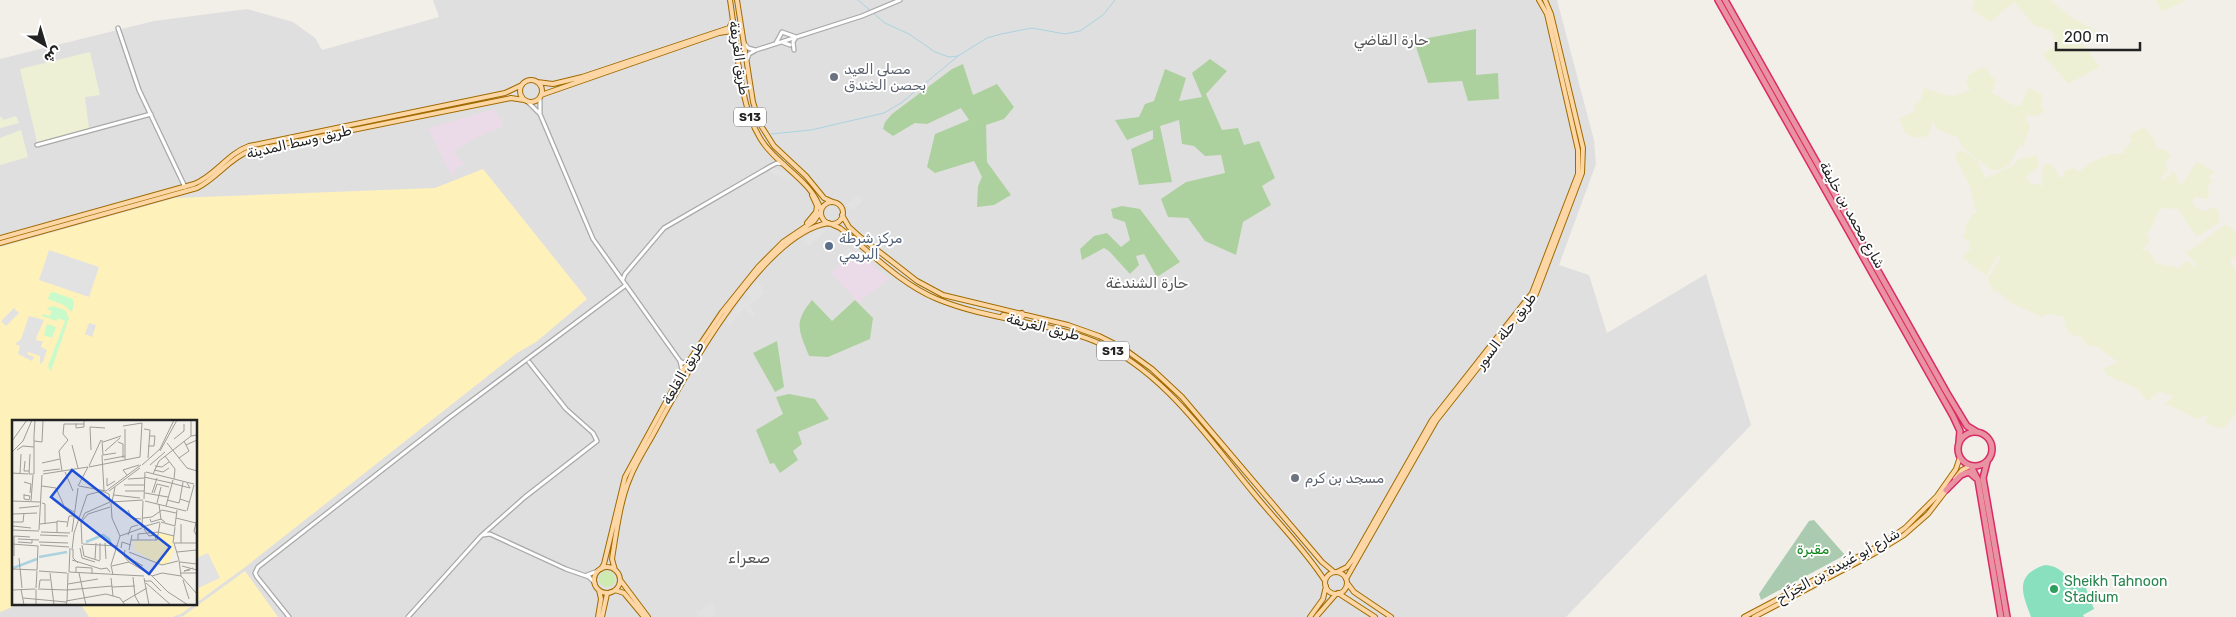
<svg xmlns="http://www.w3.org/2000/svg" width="2236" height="617" font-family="Rubik,'Noto Naskh Arabic',sans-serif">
<rect width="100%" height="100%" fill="#f2efe9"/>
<path fill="#e0dfdf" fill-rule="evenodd" d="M433,0H1557L1594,140L1596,164L1559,265L1589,275L1607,333L1706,274L1751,425L1566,617H0V59L154,21L247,9L293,22L315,38L322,50L439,17ZM14,421H196V603H14Z"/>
<path fill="#ebdbe8" d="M495,109L503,126L470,141L454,151L464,164L455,169L456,173L451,175L428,128Z
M855,250L889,279L863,298L859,303L831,273Z"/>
<path fill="#eef0d5" d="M1975,0H2050L2071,17L2095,30L2083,44L2100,67L2068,84L2042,54L2057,45L2051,31L2034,25L2014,2L1990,22L1972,10Z
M2155,0H2186L2162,12Z
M90,52L100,95L85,97L89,129L84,130V133L37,142L20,69Z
M1980,68H1986L1990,75L1996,79L1992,93L2015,106L2021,105L2028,88L2041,93L2043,99L2041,106L2045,112L2036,116L2028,115L2026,119L2030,125L2024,145L2019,147L2009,165L1999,170H1991L1961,146L1958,137L1936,129L1933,120L1928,136L1915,138L1905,133L1899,119L1916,110L1914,105L1920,101L1924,88L1942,94L1953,96L1970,90L1966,82L1968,75Z
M0,116L4,120L16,116L19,123L0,128Z
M2144,127L2155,140L2156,149H2164L2171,155L2165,164L2168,170L2161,178L2163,181L2173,171L2177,175V181L2182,185L2197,161L2214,172L2209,177L2213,181L2208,186L2209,196L2206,199L2195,197L2192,201L2196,207L2203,212L2213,207L2218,210L2220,222L2197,237L2178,209L2160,208L2152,227L2146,235L2150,240L2148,244L2141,250L2148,249L2156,263L2179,268L2187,260L2195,267L2197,265L2186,253L2226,224L2236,232V259L2231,257L2232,265L2236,270V413L2223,429L2205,423L2208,416L2206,415L2197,419L2175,408L2164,404L2174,396L2159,392L2148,402L2138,389L2108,376L2103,369L2118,362L2094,345L2089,347L2080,336L2071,335L2065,326L2064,317L2048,314L2042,317L2011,303L1997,291L1994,292L1987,280L2001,257L1998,256L1986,276L1962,257L1970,249L1969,242L1963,237L1966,231L1964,228L1972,215L1976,213L1970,186L1955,157L1958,151H1963L1978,160L1985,178L2013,166L2019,159L2037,155L2039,166L2026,177L2031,184H2038L2042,187L2043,165L2052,164L2060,177H2064V171L2075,168L2079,172L2091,162L2111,154L2125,153L2124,148L2129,146V143L2132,141L2129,135Z
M21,130L28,157L0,165V138Z"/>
<path fill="#cdebb0" d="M599 579a8 8 0 1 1 16 0a8 8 0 1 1-16 0Z"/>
<path fill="#add19e" d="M1476,29V75L1498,73L1499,99L1468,101L1462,81L1428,83L1416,47L1428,38Z
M1210,59L1227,71L1206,94L1222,130L1238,128L1244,145L1259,141L1275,178L1262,186L1271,205L1243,222L1236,255L1205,241L1188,218L1168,217L1161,199L1186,182L1225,173L1221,155L1205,156L1194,146L1182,144L1179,120L1160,126L1172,182L1139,185L1131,149L1153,139V130L1127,140L1115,120L1139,117L1145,104L1154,101L1165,69L1186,78L1179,101L1202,97L1192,73Z
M963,64L973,95L997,84L1014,107L1004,119L986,125L987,162L1011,195L994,205L977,207L978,186L982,177L974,161L935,173L927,167L935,134L969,120L961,108L927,124L915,123L893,136L883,129L885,122L892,114L952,69Z
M1122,206L1140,209L1180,262L1157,277L1144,254L1136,256L1139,265L1130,274L1109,251L1104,248L1082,260L1080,249L1094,236L1107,233L1121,247L1130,240L1125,222L1113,218L1111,209Z
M812,300L832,321L855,300L873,318L870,339L828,357L809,356C799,330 793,323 812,300Z
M777,341L784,387L775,392L753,353Z
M789,394L815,399L829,419L798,432L802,444L793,451L798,460L780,473L774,463L770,464L756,430L783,414L776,397Z"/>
<path fill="#fff1ba" d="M483,169L587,299L536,342L517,353L244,568L196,603V421H14V603H22L0,612V247L175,198L435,188Z
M245,571L278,617H179L183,616Z
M80,603H196L181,614L172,617H89Z"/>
<path fill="#aacbaf" d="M1814,520L1845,555L1761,600L1759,594L1809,521Z"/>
<path fill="#c8facc" d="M53,292L73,299L74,304L72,312L64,305L48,299L50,293Z
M53,306L65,310L69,318L51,371L48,366L65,321L58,318L57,321L42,316L43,314L50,316L52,311L46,309Z
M47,324L56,327L52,338L44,335Z"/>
<path fill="#88e0be" d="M2045,565C2057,566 2063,571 2070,581L2082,578L2094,609L2083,615L2084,617H2031C2022,593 2014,575 2045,565Z"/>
<path fill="#e2e2e2" d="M771,168H777L793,178L788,181L778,175L777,176L770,172Z
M857,195L863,200L853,211L847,205Z
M820,229L826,230L809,246L801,239Z
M849,248L851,253L841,262L838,261L837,257Z
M49,250L99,267L89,297L39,280Z
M758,280L765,293L749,305L756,315L752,317L745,308L729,326L725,324L742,299L747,301L751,296L746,294Z
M14,308L19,313L6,326L1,321Z
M29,316L44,320L36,338L37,341H43L41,347L47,350L43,362L40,364V356L28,352L27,354L34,357L32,361L18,354L20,346L15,344L21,339Z
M89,323L96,325L92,337L85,334Z
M208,553L220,578L196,589V558Z
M708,604H714L715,617H699L696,611H700Z"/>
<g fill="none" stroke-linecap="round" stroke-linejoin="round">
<path stroke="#aad3df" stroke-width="1" d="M858,0L885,23L909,34L935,52L949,57L958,56L987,38L1001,34L1032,28L1065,34L1080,31L1103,15L1115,0
M771,134L811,130L884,113L901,103L957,57"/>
<g stroke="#a9a9a9" stroke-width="5.5">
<path id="minor" d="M118,28L139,90L185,187
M782,42L790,45
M744,43L748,48L755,50
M776,43L782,32L796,37L793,42L794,50
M747,60L749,54L756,50L862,16L900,0
M528,102L540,114V97
M540,114L593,239L680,361
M37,145L151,114
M623,279L625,274L664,228L771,166L777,163L784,164
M682,370L680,361L683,363L688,361
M483,535L490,534L566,569L589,577L595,583
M587,575L598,571
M289,617L257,577L255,573L258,567L450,417L626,285
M408,617L481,536L525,497L597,441L593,433L566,409L529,362"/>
</g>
<g stroke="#a06b00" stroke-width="6">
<path id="major" d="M730,0C737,42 738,102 760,138C776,165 811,179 821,210
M737,0L753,102L760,124L774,146L806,176L824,198L833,202
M520 91a11 11 0 1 1 22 0a11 11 0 1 1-22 0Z
M537,82L553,84L582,77L729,28L733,20
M541,95L719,33L732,31L735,36
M821 213a11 11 0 1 1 22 0a11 11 0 1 1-22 0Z
M842,215L849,227L859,236L917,281L943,295L1068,325L1099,336L1123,348L1152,369L1182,397L1322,562L1334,572
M807,223L816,212L817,206L812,195
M831,224L840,228C871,253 901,284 937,299C988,320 1044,321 1094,341C1163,369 1210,441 1256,496C1279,524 1306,551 1325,581
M0,238L194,184C215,176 227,154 249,146L505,93L522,85
M0,243L197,188C217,178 229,159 249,151L511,98L524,100
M1003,315L1021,318L1024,315L1022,313
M1955,479L1962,470L1970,466
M594 580a13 13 0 1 1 26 0a13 13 0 1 1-26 0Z
M601,569L604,564L625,477L685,367L722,312L758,267L783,242L814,221L821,211
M615,570L612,559C616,534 620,501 630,478C636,462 647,446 655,431C684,377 764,232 829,223
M1337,572L1347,567L1353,559L1432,420L1532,293L1578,174V150L1547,14L1539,0
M1325 583a11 11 0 1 1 22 0a11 11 0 1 1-22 0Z
M1346,579L1436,421L1536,294L1582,173L1583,148L1551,14L1545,0
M621,581L648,617
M1348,584L1354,592L1391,617
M615,590L624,593L644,617
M1338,593L1375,617
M598,617L601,599L599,590
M602,617L607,594L611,592
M1310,617L1323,599L1326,586
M1316,617L1336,594
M1744,617L1882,544L1905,528L1937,496L1956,469L1960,457
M1754,617L1875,553L1904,535L1928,514L1948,488"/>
</g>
<g stroke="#dc2a67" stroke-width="8">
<path id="highway" d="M1718,0L1953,416L1960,431L1959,442
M1725,0L1947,393L1967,426L1977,432
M1958 449a17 17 0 1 1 34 0a17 17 0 1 1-34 0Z
M1987,462L1983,478L2007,617
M1971,466L1978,480L2001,617
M1946,490L1961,475L1969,472L1976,478"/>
</g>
<use href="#minor" stroke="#fff" stroke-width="3"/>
<use href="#major" stroke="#fcd6a4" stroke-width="4"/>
<use href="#highway" stroke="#e892a2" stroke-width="5"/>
</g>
<g fill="#6b7280" stroke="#fff" stroke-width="2">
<circle cx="834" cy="77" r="5"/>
<circle cx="1295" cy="478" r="5"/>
</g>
<circle fill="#5c6f8a" stroke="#fff" stroke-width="2" cx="829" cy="246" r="5"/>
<circle fill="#2e9e5b" stroke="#fff" stroke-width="2" cx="2054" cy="589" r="5"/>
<g text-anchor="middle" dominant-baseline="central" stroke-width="4" stroke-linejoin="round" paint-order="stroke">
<g fill="#fff" stroke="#646464" stroke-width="1">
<rect x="734" y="107.5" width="32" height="19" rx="4"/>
<rect x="1097" y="341.5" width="32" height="19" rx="4"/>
</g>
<g font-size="12" font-weight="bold" fill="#222">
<text x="750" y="117">S13</text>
<text x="1113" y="351">S13</text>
</g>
<g font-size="14" fill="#222" stroke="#fff">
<text transform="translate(739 58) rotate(82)">طريق الغريفة</text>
<text transform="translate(299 142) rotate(-13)">طريق وسط المدينة</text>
<text transform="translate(1852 215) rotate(61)">شارع محمد بن خليفة</text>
<text transform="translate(1043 327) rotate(14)">طريق الغريفة</text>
<text transform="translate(1506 331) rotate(-53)">طريق حلة السور</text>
<text transform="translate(683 373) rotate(-60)">طريق القلعة</text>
<text transform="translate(1838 566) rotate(-29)">شارع أبو عُبَيدة بن الجَرَّاح</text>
</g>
<g font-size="14" fill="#5b616d" stroke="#fff" text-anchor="start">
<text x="844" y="69">مصلى العيد<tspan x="844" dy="16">بحصن الخندق</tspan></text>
<text x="1305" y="478">مسجد بن كرم</text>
</g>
<g font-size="14" fill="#4e5e75" stroke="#fff" text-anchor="start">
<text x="839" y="238">مركز شرطة<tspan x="839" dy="16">البريمي</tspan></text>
</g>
<g font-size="14" fill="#0c8416" stroke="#fff">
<text x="1813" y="549">مقبرة</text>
</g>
<g font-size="14" fill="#27864d" stroke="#fff" text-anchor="start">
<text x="2064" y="581">Sheikh Tahnoon<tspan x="2064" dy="16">Stadium</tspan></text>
</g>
<g font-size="15" fill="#555" stroke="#fff">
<text x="1391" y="40">حارة القاضي</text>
<text x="1147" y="283">حارة الشندغة</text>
</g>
<g font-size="16" fill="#555" stroke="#fff">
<text x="749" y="557">صعراء</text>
</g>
</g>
<g transform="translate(12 420)">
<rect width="185" height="185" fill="#f2efe9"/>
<path d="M146,112L161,116L162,129L157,144H147L122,130L121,121H145Z" fill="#fff1ba"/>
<path fill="none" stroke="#aad3df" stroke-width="2.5" d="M74,122L91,115L97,119L100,126M27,137L55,132M1,148L25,139"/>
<path fill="none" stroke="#9f9d99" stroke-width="1" d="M72,0V7L64,8V4H72M179,0V16M111,6L130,3M78,7L79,30M78,7L93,8M132,9L138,10L136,38M22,16L23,0M162,19L172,11V4M90,20L91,35L104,33M0,21L15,0M22,21L30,22L31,1M91,22L109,16M106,22L111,24V38M155,23L175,48L185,51M60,25L66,48M174,25L185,20V15M136,26H142L143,16H138M5,30L11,26L22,27M47,31L56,20L51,14L52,4H65M47,31L50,51M93,31L108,18M148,31L165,0M0,32L11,21L20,0M90,35L92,71M153,36L163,49L162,59M128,37L130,3M167,38L177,31L172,21M92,40L113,36M113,40V9M13,41L12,51H17M30,43L48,39M130,45L148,29L162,0M138,45L153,32M77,46L89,20M143,46L150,47L157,42M77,47L128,37M142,50L151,52L157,48M31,51L48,49M53,52L61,71M134,52L182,64M0,53L16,54M8,54L9,34M17,54H22V16M17,54L18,34M31,54L76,47M141,54L147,41L179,16L185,15M115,55L111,50L127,45M132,57L159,63M95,58V66L103,61M116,59L132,58M12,62L19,64L18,73M171,62L168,79L177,82M159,63L178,68L175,63M112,65H132M30,66L44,68L52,86L62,92M66,66L76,47M67,66L94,71L129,45M90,71L97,74L98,82M97,71L128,48M113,71H132M133,73L156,77M140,73L145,58M142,73L145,64L157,67M12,75L18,76L17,80L12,79V74M102,75L128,78M132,79L133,52M155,80L167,83L168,79M0,81L28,82M19,81L21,55M133,81L174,91M99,82L131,80M100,82L103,67M30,83L33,84V104M99,83L100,98L108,116M145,83L149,67M147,84L149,100M154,86L161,60M7,88L27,86M116,90L120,98L129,99M175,91L182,65M1,94L25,93M131,98L140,97L150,90L164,93M164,98L184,103M138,99L139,102L149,99L153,102M185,99L182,111L185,116M70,101L76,94L98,87M0,102H11L12,93M149,102L163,106L165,90M28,104L45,102M1,106L19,108M55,107L57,96H61M130,107L131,81M130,107L148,102M132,109L137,116L143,115L144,120M0,110L27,111M27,110L30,55M29,112L58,113M45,112V101L55,102M60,112L66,68M146,112L162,116M28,115L56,116M116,115L119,107L126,105M2,116L18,117M108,116L130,108M6,119L27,120M119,120H145L148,103M126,120V114L146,112M6,122L20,123V120M27,122L56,123M88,123V140M93,123L94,139M161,123L163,107M162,123H185M162,123L167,140M169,123V104M0,124L26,126M70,124L69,101L73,93L98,82M71,124L106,126M28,125L57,127M70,125L72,136L88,141M68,128L70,138L83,142M109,128L110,122L119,125M61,129V138L66,143M60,130L62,113L75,75L90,71M117,130L120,115M117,132L150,145L166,141M165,132L185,130M112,135L131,146M2,136V116M7,138L10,168M83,139L84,123M60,140L89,149L95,148L98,152M117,142L139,155L156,172L176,185M168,142L185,144M100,146L117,142L112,136L113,130M170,146L185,150M0,149L25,150M25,150L26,126M178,150L172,151L181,148M27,151L55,153M57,152L132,156M57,152L58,128M64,152V147L80,148V154M38,153L42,185M67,153L74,185M169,153H185M101,155L99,145L108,116M140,156L150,153L169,156L167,140M169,156L185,174M121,157L123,176L128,185M99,158L101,176M132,158L137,185M171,160L177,179M133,161H139L149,171M134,163L159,185M56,164L86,159M100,167L123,166M24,168L25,151M27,168L28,160H38M9,169L12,185M26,169L55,170M0,170L23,169M55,170L100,166M11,178L54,182L55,185M54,181L94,174L108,178L113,185M55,182L56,153M111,182L135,168M24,185V169"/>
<path fill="#1d4ed8" fill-opacity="0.15" stroke="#1d4ed8" stroke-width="2.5" d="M60,50L158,127L137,154L39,77Z"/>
<rect width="185" height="185" fill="none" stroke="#222" stroke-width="2.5"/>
</g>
<g transform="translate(45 45) rotate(142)" stroke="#ffffff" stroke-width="4" paint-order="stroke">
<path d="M0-4L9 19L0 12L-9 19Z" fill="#222222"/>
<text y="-8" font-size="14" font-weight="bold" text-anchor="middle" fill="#222222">ش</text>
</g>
<path d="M2056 42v8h84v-8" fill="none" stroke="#222222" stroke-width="2.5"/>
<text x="2064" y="42" font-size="15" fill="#222222" stroke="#ffffff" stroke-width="4" paint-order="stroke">200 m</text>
</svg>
